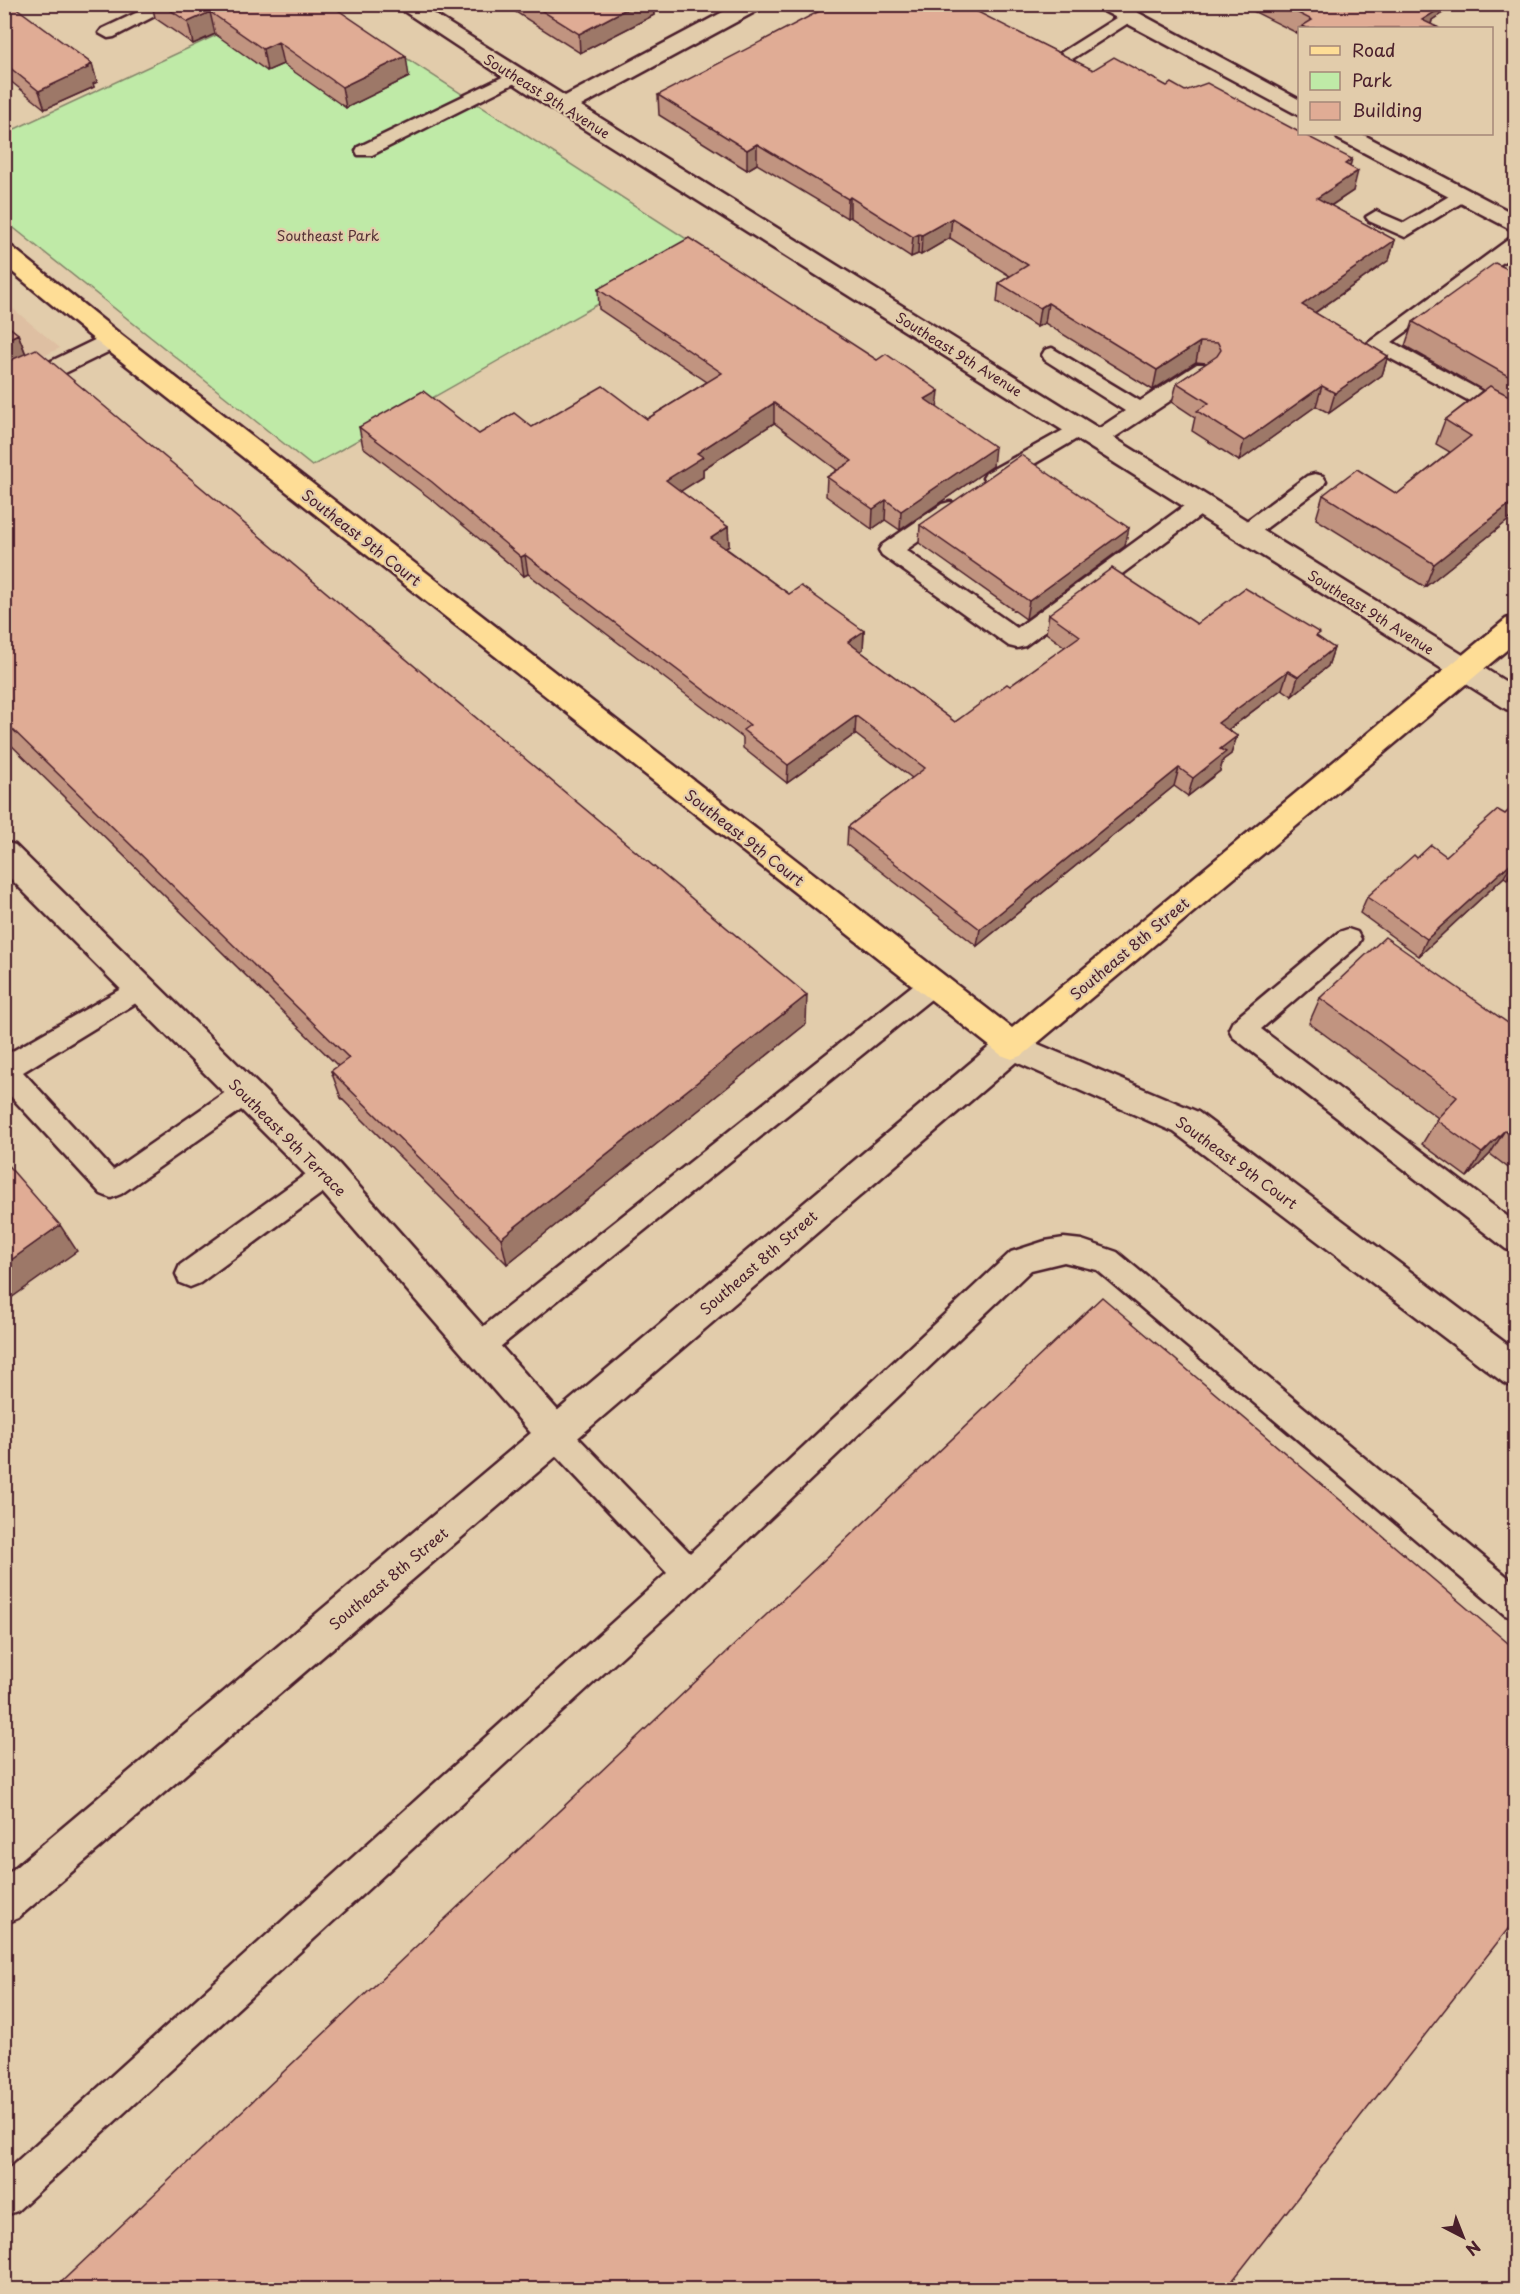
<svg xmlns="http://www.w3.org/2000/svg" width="1520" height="2294" font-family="'Playpen Sans',sans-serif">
<rect width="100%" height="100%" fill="#e2ccab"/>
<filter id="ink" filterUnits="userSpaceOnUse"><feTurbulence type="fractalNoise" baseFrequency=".0167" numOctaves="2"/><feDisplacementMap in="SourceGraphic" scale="12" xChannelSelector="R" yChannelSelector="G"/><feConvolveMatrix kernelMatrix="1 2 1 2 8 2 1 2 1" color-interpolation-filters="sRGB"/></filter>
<g filter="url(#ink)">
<path fill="#debfa2" d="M5,302L60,348L5,375Z"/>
<path fill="#bfeaa7" stroke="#848469" stroke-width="1.5" d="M281,5H324L699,247L312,466L5,221L4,134Z"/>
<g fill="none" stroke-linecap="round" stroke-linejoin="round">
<g stroke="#4a1f2b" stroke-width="5">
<path id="service" d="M155,4H178L114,37L108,38L99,33L102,29Z
M1127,11L1133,12L1136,16L1133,20L1066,63L1060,64L1051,59Z
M515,71L524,76L521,80L372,155H358L356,151L358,147Z
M1461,189L1470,195L1468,199L1405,237L1369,221L1366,217L1376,211L1404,223Z
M1516,237V253L1392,342L1516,410V426L1371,348L1368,343L1509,239Z
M1052,348L1140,401L1197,364H1211L1214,369L1211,374L1103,445H1089L1086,440L1089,435L1125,411L1045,360L1042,355L1045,350Z
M1078,422L1085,424L1088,429L1085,434L1002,483L994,485L986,483L983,478L986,473Z
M1315,474L1323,476L1326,481L1323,486L1253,538L1245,541L1237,538L1234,533L1237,528L1307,476Z
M1200,498L1208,500L1211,505L1208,510L1025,646L1017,648L1009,646L882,555L879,550L882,545L942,504L950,502L958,504L961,509L958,514L906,550L1017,628L1192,500Z
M1348,929L1357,932L1361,939L1357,946L1261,1029L1516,1223V1252L1506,1249L1233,1037L1229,1029L1233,1021L1339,932Z
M932,974L941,977L945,984L941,991L490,1355L480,1359L470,1355L466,1346L470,1337L923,977Z
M140,978L149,981L153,988L149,995L23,1072L113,1170L236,1085L245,1082L254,1085L258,1093L254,1101L121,1194L111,1198L101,1194L4,1089V1056Z
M327,1162L337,1166L341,1174L337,1182L200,1283L190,1287L180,1283L176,1274L180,1265L317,1166Z
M1064,1238L1082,1240L1117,1252L1516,1584V1619L1505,1615L1097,1270L1064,1262L1031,1270L700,1585L17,2211L4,2216V2173L667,1573L546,1445L541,1435L546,1425L556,1421L566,1425L690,1553L1011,1252L1045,1241Z"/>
</g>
<g stroke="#4a1f2b" stroke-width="5">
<path id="minor" d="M393,4H418L565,96L738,4H765L762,8L581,106L1516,688V712L1506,709L555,111Z
M1095,4H1122L1300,100V116L1098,8Z
M1335,134H1362L1516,215V232L1338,139Z
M111,332L120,334L123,340L120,346L4,403V384Z
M4,842L15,845L339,1164L569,1423L574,1435L569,1447L556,1452L543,1447L315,1184L4,872Z"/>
</g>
<g stroke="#4a1f2b" stroke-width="5">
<path id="tertiary" d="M1012,1033L1198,1112L1516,1351V1388L1504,1383L1174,1132L1016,1062L18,1918L4,1924V1877L1001,1037Z"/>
</g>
<g stroke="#4a1f2b" stroke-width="5">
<path id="primary" d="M4,245L12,247L120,334L1012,1028L1506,619L1516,616V642L1023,1055L1012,1059L1001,1055L102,346L4,265Z"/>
</g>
<use href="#service" fill="#e2ccab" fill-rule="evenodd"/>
<use href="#minor" fill="#e2ccab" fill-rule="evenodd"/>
<use href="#tertiary" fill="#e2ccab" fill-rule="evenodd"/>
<use href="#primary" fill="#fedd96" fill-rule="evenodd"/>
</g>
<path fill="#c19480" stroke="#4a1f2b" stroke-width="1.5" d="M4,4L92,64L97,82L93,84L94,87L45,109L4,76Z
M152,4H329L409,77L346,108L283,64L267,71L215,34L193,44L155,18Z
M503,4H653L654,15L580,53Z
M1239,4H1456L1432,20L1431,25L1439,28H1299V34Z
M973,10L1093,70L1167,86L1185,91L1350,167L1353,191L1331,206L1395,240L1389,260L1315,313L1388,356L1382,375L1329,413L1316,406L1239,461L1192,431L1195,417L1172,402L1177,383L1207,363L1196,362L1153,390L1045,323L1037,327L997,302L999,283L1010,276L950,238L921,255L918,254L911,257L850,217L847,218L757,164L747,170L659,115L658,95Z
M1515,266V515L1425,587L1316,519L1323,495L1397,494L1450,452L1436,444L1445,420L1483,390L1405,346L1413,322L1510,270Z
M598,289L937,408L993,466L900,530L885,520L872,529L826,496L827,477L837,470L774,423L703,469V477L680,491L728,527L729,546L726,548L789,594L864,631L863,649L860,651L955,722L1010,686L1065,647L1046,633L1049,614L1197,624L1318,637L1334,648L1328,666L1292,696L1282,689L1228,730L1237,736L1231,754L1223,760L1220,771L1188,796L1174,786L977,946L847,845L848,827L912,778L855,734L787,783L743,748V738L528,574L524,576L435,502L363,447L359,427L479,434L532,427L647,419L707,382L599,309Z
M4,323L18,334L26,354L806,1024L507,1264L341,1098L331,1071L338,1066L4,738Z
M920,525L1125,546L1026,619L919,543Z
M1515,805V871L1507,879L1504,877L1419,956L1360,913L1367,897L1417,858L1446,856L1505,814Z
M1320,998L1515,1028V1173L1490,1154L1467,1177L1422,1144L1438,1118L1309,1023Z"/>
<path fill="#9d7868" stroke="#4a1f2b" stroke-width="1.5" d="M140,4H149L141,8Z
M636,4H653L654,15L580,53L579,34Z
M954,4H982L953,20Z
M1434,4H1456L1432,20L1430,28L1422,20L1428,8Z
M210,12L215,34L193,44L188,22Z
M278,42L283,64L267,71L263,49Z
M406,56L409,77L346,108L342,87Z
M92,64L97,82L93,84L94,87L45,109L39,91Z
M757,144V164L747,170V150Z
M1352,159L1347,178L1358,171L1353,191L1312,218L1317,198L1345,164Z
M850,197V217L847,218L848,199Z
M952,218L950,238L921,255L922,235Z
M919,234L918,254L911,257L913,237Z
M1395,240L1389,260L1297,325L1302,305Z
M1048,303L1045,323L1037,327L1040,308Z
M18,334L31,368L4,381V341Z
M1200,342L1196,362L1153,390L1157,370Z
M1388,356L1382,375L1329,413L1335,393Z
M1322,386L1316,406L1239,461L1244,441Z
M939,391L937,410L925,399Z
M774,403V423L703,469V477L667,500L666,480L697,453Z
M995,447L993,466L900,530L901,511Z
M886,500L885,520L872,529L873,509Z
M1515,500V515L1425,587L1434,564Z
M728,527L729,546L712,557L711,538Z
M1129,528L1125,546L1026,619L1029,601Z
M525,555L528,574L524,576L521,557Z
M864,631L863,649L847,661L848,642Z
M1334,648L1328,666L1292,696L1298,677Z
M1288,671L1282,689L1213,741L1218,723Z
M856,716L855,734L787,783L788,765Z
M1237,736L1231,754L1223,760L1220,771L1188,796L1193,778L1220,749Z
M1179,768L1174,786L977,946L980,929Z
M1513,861L1504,877L1419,956L1427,939Z
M1515,863V871L1507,879Z
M807,995L806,1024L507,1264L501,1238Z
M1505,1130L1490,1154L1467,1177L1482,1153Z
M60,1225L77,1251L4,1303V1265Z"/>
<path fill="#e0ac95" stroke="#4a1f2b" stroke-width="1.5" d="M4,4H11L92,64L86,67L88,68L39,91L4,63Z
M161,4H329L406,56L342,87L278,42L263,49L210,12L188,22Z
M531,4H636L579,34Z
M833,4H962L1093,70L1114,57L1167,86L1171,83L1185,91L1207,83L1299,132V134H1303L1352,159L1345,164L1358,171L1317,198L1395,240L1302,305L1388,356L1335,393L1322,386L1244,441L1197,411L1209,403L1177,383L1217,356L1221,350L1218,343L1200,342L1157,370L1048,303L1040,308L999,283L1028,265L952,218L922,235L919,234L913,237L850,197L848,199L757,144L747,150L658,95Z
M1280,4H1434L1428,8L1435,12L1422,20L1439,28H1307L1302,26L1312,20Z
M689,238L877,360L886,354L939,391L925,399L995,447L901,511L886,500L873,509L827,477L852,461L774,403L697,453L703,457L666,480L728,527L711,538L789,594L801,586L864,631L848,642L955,722L1007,684L1010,686L1080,636L1049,614L1112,568L1197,624L1245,588L1320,633L1316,636L1334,648L1298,677L1288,671L1218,723L1237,736L1220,749L1226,752L1193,778L1179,768L980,929L848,827L925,768L856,716L788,765L743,730L750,725L525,555L521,557L432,482L359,427L423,391L479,434L514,413L532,427L603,386L647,419L722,373L598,289Z
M1495,263L1510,270L1515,266V380L1413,322Z
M4,323L18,334L4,341Z
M36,349L807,995L501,1238L331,1071L349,1058L4,721V363Z
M1490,386L1515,399V500L1434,564L1323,495L1357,469L1397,494L1471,436L1445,420Z
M1021,455L1129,528L1029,601L920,525Z
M1515,805V863L1513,861L1427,939L1367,897L1414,855L1417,858L1431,845L1446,856L1498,810L1505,814Z
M1385,937L1515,1028V1138L1505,1130L1482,1153L1436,1120L1457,1097L1320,998Z
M4,1161L60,1225L4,1265Z
M1102,1297L1515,1649V1920L1226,2289H54Z"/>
</g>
<g text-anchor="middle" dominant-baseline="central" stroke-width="4.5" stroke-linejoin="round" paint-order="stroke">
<g font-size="14" fill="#4a1f2b" stroke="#e2ccab">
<text transform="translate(547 96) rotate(32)">Southeast 9th Avenue</text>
<text transform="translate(959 354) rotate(32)">Southeast 9th Avenue</text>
<text transform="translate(1371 612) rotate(32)">Southeast 9th Avenue</text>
</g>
<g font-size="14" fill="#563337" stroke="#e2ccab">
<text x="328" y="235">Southeast Park</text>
</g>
<g font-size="15" fill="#4a1f2b" stroke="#e2ccab">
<text transform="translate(362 537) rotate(38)">Southeast 9th Court</text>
<text transform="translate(745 837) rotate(38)">Southeast 9th Court</text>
<text transform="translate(1129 948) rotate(-40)">Southeast 8th Street</text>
<text transform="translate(288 1137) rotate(45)">Southeast 9th Terrace</text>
<text transform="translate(1237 1162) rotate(36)">Southeast 9th Court</text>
<text transform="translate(758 1262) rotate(-41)">Southeast 8th Street</text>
<text transform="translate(388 1578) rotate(-40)">Southeast 8th Street</text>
</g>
</g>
<rect width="1520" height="2294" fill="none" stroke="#e2ccab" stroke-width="24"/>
<rect x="12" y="12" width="1496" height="2270" fill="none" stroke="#4a1f2b" stroke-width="2" filter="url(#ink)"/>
<rect x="1298" y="27" width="195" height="108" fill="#e2ccab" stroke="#a58778" stroke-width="1.5"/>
<rect x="1310" y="46" width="30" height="9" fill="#fedd96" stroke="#a58778" stroke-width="1.5"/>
<text x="1352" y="57" font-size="18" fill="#4a1f2b">Road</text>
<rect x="1310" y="72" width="30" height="18" fill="#bfeaa7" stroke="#a58778" stroke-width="1.5"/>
<text x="1352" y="87" font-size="18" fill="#4a1f2b">Park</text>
<rect x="1310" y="102" width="30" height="18" fill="#e0ac95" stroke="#a58778" stroke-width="1.5"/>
<text x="1352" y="117" font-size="18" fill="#4a1f2b">Building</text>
<g transform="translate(1463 2237) rotate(138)" stroke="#e2ccab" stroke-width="4.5" paint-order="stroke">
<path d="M0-4.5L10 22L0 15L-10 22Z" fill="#4a1f2b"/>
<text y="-9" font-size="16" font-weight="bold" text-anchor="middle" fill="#4a1f2b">N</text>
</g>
</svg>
